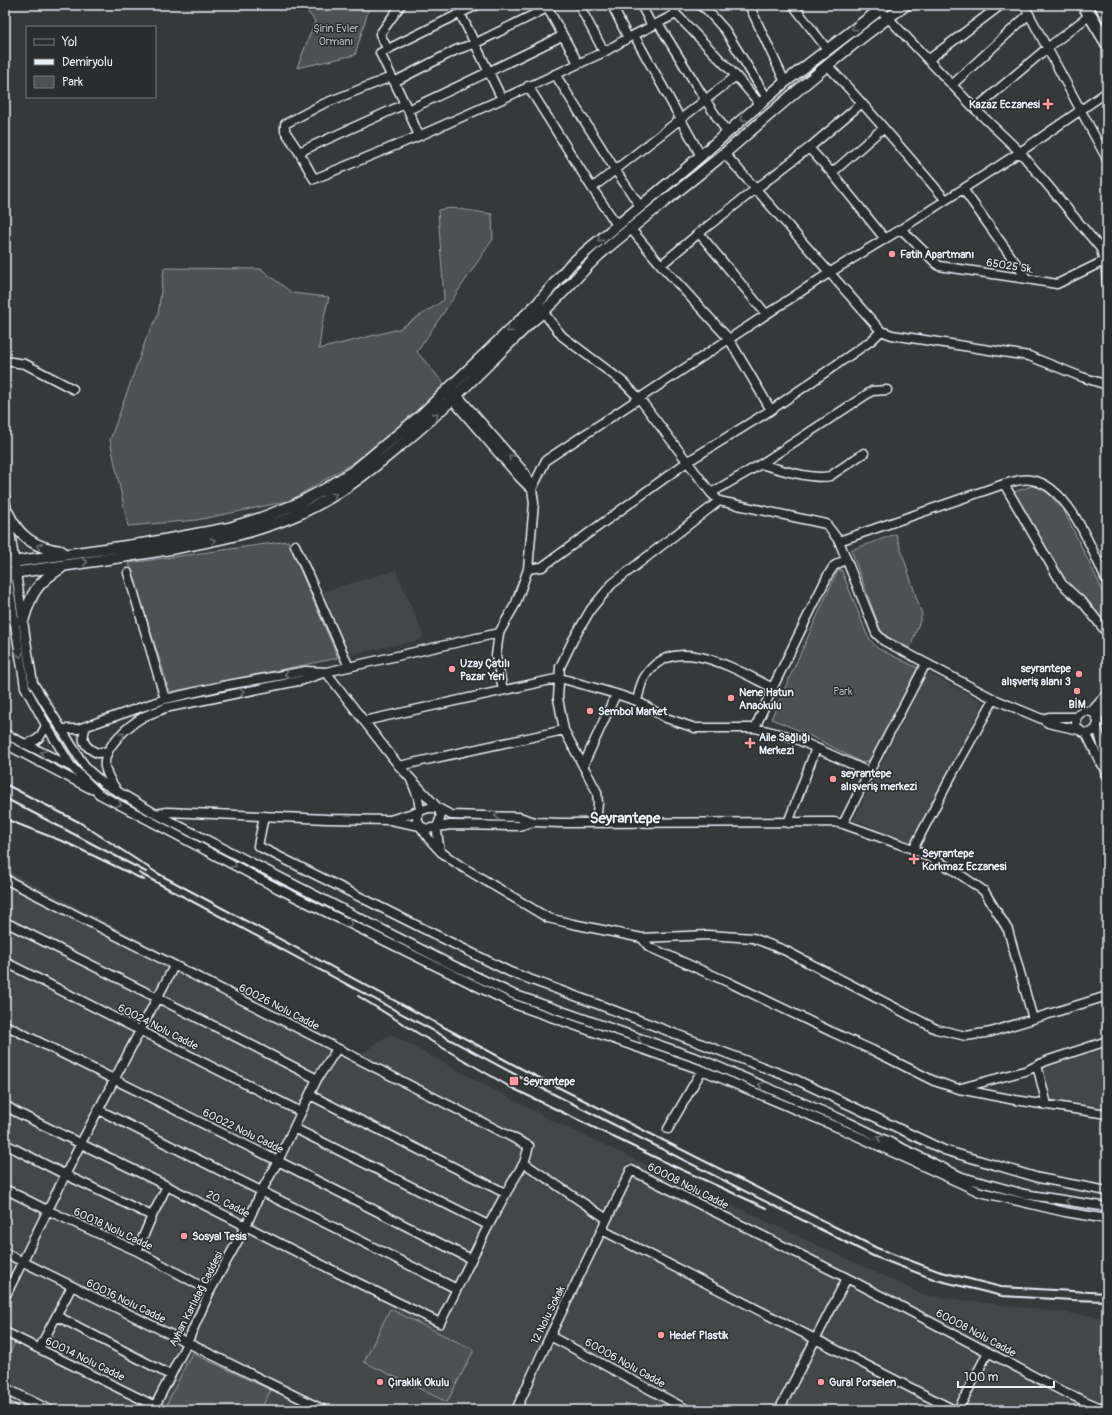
<svg xmlns="http://www.w3.org/2000/svg" width="1112" height="1415" font-family="Pangolin,sans-serif">
<rect width="100%" height="100%" fill="#35393a"/>
<filter id="ink" filterUnits="userSpaceOnUse"><feTurbulence type="fractalNoise" baseFrequency=".025" numOctaves="2"/><feDisplacementMap in="SourceGraphic" scale="8" xChannelSelector="R" yChannelSelector="G"/><feConvolveMatrix kernelMatrix="1 2 1 2 8 2 1 2 1" color-interpolation-filters="sRGB"/></filter>
<g filter="url(#ink)">
<path fill="#424647" d="M396,570L423,635L420,640L348,655L318,593Z
M927,672L980,700L982,706L910,843L860,822L853,821Z
M5,869L360,1055L390,1034L551,1120L924,1295L1107,1318V1410H5Z
M1107,1048V1112L1050,1105L1041,1068Z"/>
<path fill="#4d5152" stroke="#9aa1a5" d="M302,5H370L355,55L297,68L315,21Z
M452,208L492,214L493,239L417,352L447,387L356,461L289,501L197,520L128,526L110,440L146,339L158,315L164,268L261,269L292,293L329,297L322,325L319,349L399,329L444,300L438,210Z
M1032,486L1040,488L1048,493L1064,511L1099,583L1107,605V635L1093,617L1062,585L1011,493Z
M896,534L922,615L910,648L882,634L851,550Z
M288,541L338,658L170,692L129,563Z
M841,569L868,637L877,648L918,668L872,759L862,763C832,746 802,731 771,719L837,572Z
M390,1309L474,1350L447,1402L364,1362Z
M5,1338L15,1343L5,1362Z
M192,1353L271,1390L260,1410H164Z"/>
<g fill="none" stroke-linecap="round" stroke-linejoin="round">
<g stroke="#e8f1f8" stroke-width="11">
<path id="minor" d="M546,5L578,63
M579,5L604,52
M612,5L628,38
M641,5L652,26
M671,5L676,14L736,76L760,104
M701,5L702,7L706,9L725,30L767,98
M749,5L785,82
M793,5L827,49
M876,5L975,109L1020,152L1101,249L1106,270L1107,284
M1024,5L1107,159
M706,9L714,5
M460,13L502,99
M658,23L706,101L727,132
M634,35L701,156
M387,48L380,34L401,5
M928,60L1001,5
M827,65C868,108 906,154 945,199
M555,74L616,171L640,206
M391,77L323,104L285,124V131L299,152L314,179L419,136L502,99L604,52L628,38L676,14
M394,82L456,50L476,43L547,8
M952,85L1029,14
M528,86L592,188L617,225
M975,109L1046,49L1090,15
M408,110C460,86 511,61 562,36
M419,136L408,110L380,53L477,5
M809,148L832,173L885,239
M299,152L405,104
M724,153L881,331L892,335L1029,356L1082,377L1107,385
M832,173L883,128
M592,188L736,76
M963,189L1027,279
M630,228L661,265L729,339L771,410
M901,229L939,266L1027,279L1057,284L1106,260
M699,233L766,314
M661,265L699,233L809,148L862,103
M540,308L562,336L623,382L639,398L711,493L719,501
M5,361L25,364L73,389
M454,391L525,473L532,489L534,503L528,569L516,603L499,633L496,656L503,690
M448,395L519,477L529,487
M761,464C777,469 814,480 830,476L864,453
M1004,484L1062,584L1084,604L1107,633
M532,489L546,460L829,273L901,229L1020,152L1107,92
M711,493L761,464L872,391L887,390
M5,497L26,641L33,683L80,759L88,770L103,783L156,814L446,962L513,994L705,1061L848,1122L962,1177L1024,1194L1107,1207
M295,545L349,667
M5,561L25,687L46,725L71,766L99,794L277,888L511,1003L702,1070L844,1130L980,1192L1065,1212L1107,1219
M528,569L542,567L687,462L771,410L872,340L881,331
M128,573L165,699
M637,701C639,694 640,685 644,678C673,629 738,671 773,688
M1076 722a11 11 0 1 1 22 0a11 11 0 1 1-22 0Z
M1091,712L1107,694
M1042,719L1049,717H1077
M1097,719L1107,701
M364,721L560,678L616,694L637,701L666,718L695,728H755L792,737L816,748L788,823
M86,726C81,740 83,746 97,753L108,751
M1097,726L1106,759L1105,768L1107,776
M755,728L774,685L828,575L834,566L846,559
M61,729H78L165,699L222,686L306,671L326,672L399,766L438,808C444,819 438,819 437,829C437,836 439,844 440,851
M1079,730L1048,723L1042,719L994,699L884,641L876,633L839,541L1004,484C1013,482 1022,478 1031,480C1069,485 1093,552 1107,582
M1086,733L1100,762L1105,768
M5,734L72,767
M5,744L91,789
M24,744C38,741 40,739 46,725
M816,748L869,772
M399,766L564,730
M583,766L616,694
M411,780L418,797L420,811L417,818L420,826L429,839L441,852L459,865L548,918L573,924L642,938L708,935L753,938L784,950L936,1029L966,1036L991,1032L1107,996
M116,789C111,782 107,775 105,767C102,747 130,724 145,716C152,713 159,711 165,708L303,680L326,672L499,633
M156,814L167,812L327,819L390,820L420,826L427,829L450,825L519,826L534,822
M264,816L258,846L510,972L597,1004L797,1080L944,1150L1039,1178L1107,1191
M390,820L429,808H438L451,815L519,817L535,822L560,823L834,822L843,824L869,772L926,663
M596,823L598,803L597,792L564,730L558,698L560,667L573,640L591,609L612,584L719,501L826,524L839,541
M843,824L913,849L952,869L984,891L1008,930L1033,1019
M913,849L954,771L994,699
M5,879L529,1146L524,1163
M5,922L238,1038L317,1079
M642,938L649,947L728,982L832,1032L872,1050L934,1081L959,1089L1015,1100L1107,1114
M5,962L301,1112
M5,1025L278,1161L471,1259
M1037,1065L1047,1105
M961,1088L1028,1070L1046,1061L1107,1041
M310,1095L505,1193
M5,1105L16,1112L167,1186L340,1274L440,1323C467,1269 492,1214 524,1163L607,1219
M99,1110L457,1289
M294,1128L488,1225
M668,1129L702,1070
M5,1144L66,1175L152,1216
M5,1189L49,1211L137,1251L210,1291
M602,1230L954,1410
M137,1251L152,1216L167,1186
M5,1253L324,1410
M5,1297L81,1143L174,966
M57,1316L170,1375
M5,1332L155,1406
M550,1336L688,1410
M39,1349L72,1286
M153,1410L187,1343L210,1291L246,1226L261,1192L278,1161L317,1079L337,1049
M516,1410L550,1336L631,1170L847,1278L1060,1390L1105,1410
M779,1410L847,1278
M958,1410L988,1352"/>
</g>
<g stroke="#e8f1f8" stroke-width="13">
<path id="major" d="M8,513C19,537 35,548 61,551
M5,563L148,543L229,528L261,518L297,504L327,488L355,470L420,416L538,303L570,265L590,248L688,167L785,82L886,5
M5,574C62,566 119,558 176,548C219,540 261,531 301,513C338,496 366,474 396,449C444,410 487,365 531,322C557,302 576,276 600,254C641,219 684,187 725,153C784,102 842,50 906,5
M5,607L14,621
M23,621C31,594 36,583 61,568
M5,1389L48,1410
M5,1406L13,1410"/>
</g>
<g stroke="#e8f1f8" stroke-width="15">
<path id="highway" d="M1084,5L1107,43
M1101,5L1107,16"/>
</g>
<use href="#minor" stroke="#2a2d2e" stroke-width="8"/>
<use href="#major" stroke="#2a2d2e" stroke-width="10"/>
<use href="#highway" stroke="#2a2d2e" stroke-width="12"/>
<path stroke="#e8f1f8" stroke-width="2" d="M5,784L79,822L157,873L522,1069L877,1248L938,1271L1001,1287L1107,1293
M5,798L146,872
M5,819L67,843L144,880
M139,873L518,1076L873,1256L936,1280L1002,1296L1072,1300L1107,1301
M358,996L424,1037L510,1087L667,1163L766,1208"/>
</g>
<defs><path id="oneway-chevron" d="M-2-3.5L2.5 0L-2 3.5" fill="none" stroke-width="1.6" stroke-linecap="round" stroke-linejoin="round"/></defs>
<g stroke="#6c7275">
<use href="#oneway-chevron" transform="translate(854 28) rotate(143)"/>
<use href="#oneway-chevron" transform="translate(743 119) rotate(139)"/>
<use href="#oneway-chevron" transform="translate(600 239) rotate(140)"/>
<use href="#oneway-chevron" transform="translate(509 330) rotate(136)"/>
<use href="#oneway-chevron" transform="translate(436 415) rotate(-44)"/>
<use href="#oneway-chevron" transform="translate(511 457) rotate(-131)"/>
<use href="#oneway-chevron" transform="translate(334 495) rotate(-31)"/>
<use href="#oneway-chevron" transform="translate(213 541) rotate(-11)"/>
<use href="#oneway-chevron" transform="translate(39 546) rotate(-155)"/>
<use href="#oneway-chevron" transform="translate(85 562) rotate(-8)"/>
<use href="#oneway-chevron" transform="translate(20 655) rotate(80)"/>
<use href="#oneway-chevron" transform="translate(287 674) rotate(170)"/>
<use href="#oneway-chevron" transform="translate(242 692) rotate(-11)"/>
<use href="#oneway-chevron" transform="translate(122 735) rotate(-42)"/>
<use href="#oneway-chevron" transform="translate(43 753) rotate(-155)"/>
<use href="#oneway-chevron" transform="translate(119 804) rotate(28)"/>
<use href="#oneway-chevron" transform="translate(497 816) rotate(-178)"/>
<use href="#oneway-chevron" transform="translate(234 865) rotate(28)"/>
<use href="#oneway-chevron" transform="translate(350 924) rotate(26)"/>
<use href="#oneway-chevron" transform="translate(640 1038) rotate(-161)"/>
<use href="#oneway-chevron" transform="translate(761 1085) rotate(-157)"/>
<use href="#oneway-chevron" transform="translate(880 1138) rotate(-153)"/>
<use href="#oneway-chevron" transform="translate(1068 1201) rotate(-171)"/>
</g>
</g>
<g fill="#ff9aa2" stroke="#2a2d2e" stroke-width="1.5">
<path d="M1046 98h4v4h4v4h-4v4h-4v-4h-4v-4h4z"/>
<circle cx="892" cy="254" r="4"/>
<circle cx="452" cy="669" r="4"/>
<circle cx="1079" cy="674" r="4"/>
<circle cx="1077" cy="691" r="4"/>
<circle cx="731" cy="698" r="4"/>
<circle cx="590" cy="711" r="4"/>
<path d="M748 737h4v4h4v4h-4v4h-4v-4h-4v-4h4z"/>
<circle cx="833" cy="779" r="4"/>
<path d="M912 853h4v4h4v4h-4v4h-4v-4h-4v-4h4z"/>
<rect x="509" y="1076" width="10" height="10" rx="2"/>
<circle cx="184" cy="1236" r="4"/>
<circle cx="661" cy="1335" r="4"/>
<circle cx="380" cy="1382" r="4"/>
<circle cx="821" cy="1382" r="4"/>
</g>
<g text-anchor="middle" dominant-baseline="central" stroke-width="3" stroke-linejoin="round" paint-order="stroke">
<g font-size="11" fill="#b2b9be" stroke="#2a2d2e">
<text x="336" y="28">Şirin Evler<tspan x="336" dy="13">Ormanı</tspan></text>
<text x="843" y="691">Park</text>
</g>
<g font-size="11" font-weight="bold" fill="#e8f1f8" stroke="#2a2d2e" text-anchor="start">
<text x="1040" y="104" text-anchor="end">Kazaz Eczanesi</text>
<text x="900" y="254">Fatih Apartmanı</text>
<text x="460" y="663">Uzay Çatılı<tspan x="460" dy="13">Pazar Yeri</tspan></text>
<text x="1071" y="668" text-anchor="end">seyrantepe<tspan x="1071" dy="13">alışveriş alanı 3</tspan></text>
<text x="739" y="692">Nene Hatun<tspan x="739" dy="13">Anaokulu</tspan></text>
<text x="1077" y="704" text-anchor="middle">BİM</text>
<text x="598" y="711">Sembol Market</text>
<text x="759" y="737">Aile Sağlığı<tspan x="759" dy="13">Merkezi</tspan></text>
<text x="841" y="773">seyrantepe<tspan x="841" dy="13">alışveriş merkezi</tspan></text>
<text x="922" y="853">Seyrantepe<tspan x="922" dy="13">Korkmaz Eczanesi</tspan></text>
<text x="523" y="1081">Seyrantepe</text>
<text x="192" y="1236">Sosyal Tesis</text>
<text x="669" y="1335">Hedef Plastik</text>
<text x="388" y="1382">Çıraklık Okulu</text>
<text x="829" y="1382">Gural Porselen</text>
</g>
<g font-size="11" fill="#e8f1f8" stroke="#2a2d2e">
<text transform="translate(1010 266) rotate(9)">65025 Sk.</text>
<text transform="translate(279 1007) rotate(27)">60026 Nolu Cadde</text>
<text transform="translate(158 1027) rotate(27)">60024 Nolu Cadde</text>
<text transform="translate(243 1131) rotate(26)">60022 Nolu Cadde</text>
<text transform="translate(688 1186) rotate(27)">60008 Nolu Cadde</text>
<text transform="translate(228 1204) rotate(27)">20. Cadde</text>
<text transform="translate(113 1229) rotate(25)">60018 Nolu Cadde</text>
<text transform="translate(196 1299) rotate(-63)">Ayhan Karlıdağ Caddesi</text>
<text transform="translate(126 1301) rotate(26)">60016 Nolu Cadde</text>
<text transform="translate(548 1315) rotate(-64)">12 Nolu Sokak</text>
<text transform="translate(976 1333) rotate(28)">60008 Nolu Cadde</text>
<text transform="translate(85 1359) rotate(26)">60014 Nolu Cadde</text>
<text transform="translate(625 1363) rotate(29)">60006 Nolu Cadde</text>
</g>
<g font-size="15" font-weight="bold" fill="#e8f1f8" stroke="#2a2d2e">
<text x="625" y="818">Seyrantepe</text>
</g>
</g>
<rect width="1112" height="1415" fill="none" stroke="#2a2d2e" stroke-width="20"/>
<rect x="10" y="10" width="1092" height="1395" fill="none" stroke="#e8f1f8" stroke-width="1.5" filter="url(#ink)"/>
<rect x="26" y="26" width="130" height="72" fill="#2a2d2e" stroke="#767b7f"/>
<rect x="34" y="39" width="20" height="6" fill="#2a2d2e" stroke="#767b7f"/>
<text x="62" y="46" font-size="12" fill="#e8f1f8">Yol</text>
<rect x="34" y="59" width="20" height="6" fill="#e8f1f8" stroke="#767b7f"/>
<text x="62" y="66" font-size="12" fill="#e8f1f8">Demiryolu</text>
<rect x="34" y="76" width="20" height="12" fill="#4d5152" stroke="#767b7f"/>
<text x="62" y="86" font-size="12" fill="#e8f1f8">Park</text>
<path d="M958 1381v6h96v-6" fill="none" stroke="#e8f1f8" stroke-width="2"/>
<text x="964" y="1381" font-size="12" fill="#e8f1f8" stroke="#2a2d2e" stroke-width="3" paint-order="stroke">100 m</text>
</svg>
